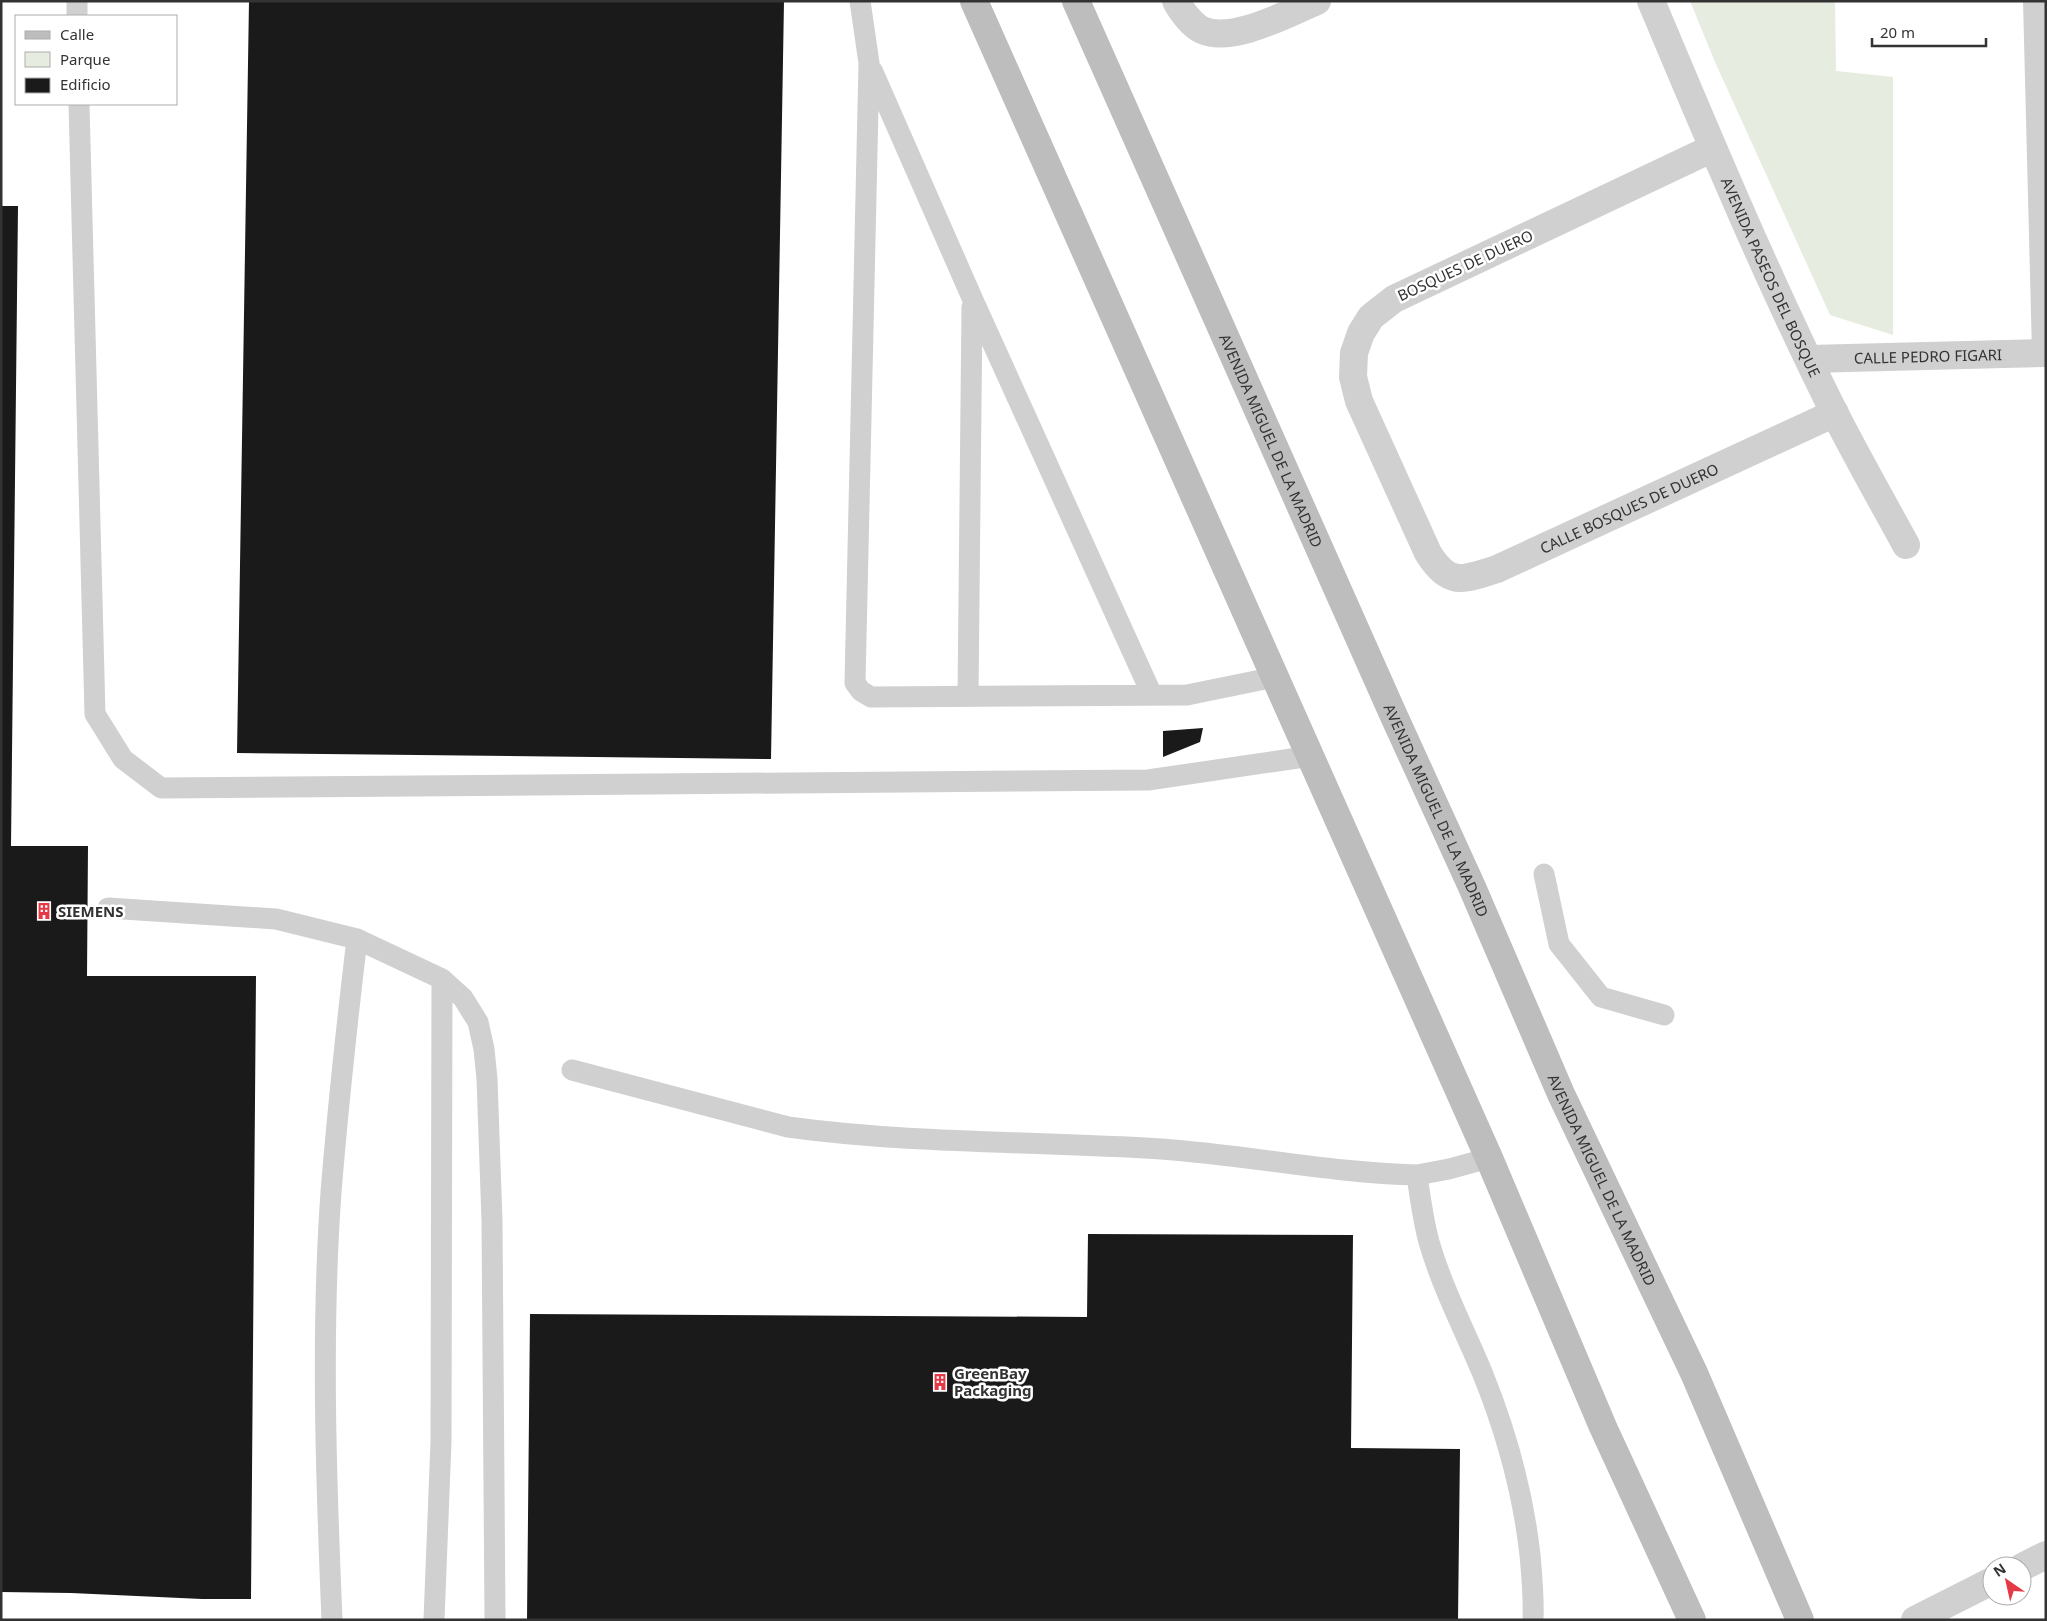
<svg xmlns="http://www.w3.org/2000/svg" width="2047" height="1621" font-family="'Noto Sans',sans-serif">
<rect width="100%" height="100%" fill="#fff"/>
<path fill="#e6ecdf" d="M1690,1H1835L1836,71L1893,77V335L1830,315L1715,62Z"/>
<path fill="#1a1a1a" d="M249,1H784L771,759L237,753Z
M1,206H18L11,846H88L87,976H256L251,1599H202L71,1593L1,1592Z
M1203,728L1200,742L1163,757V731Z
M1088,1234L1353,1235L1351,1448L1460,1449L1458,1620H527L530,1314L1087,1317Z"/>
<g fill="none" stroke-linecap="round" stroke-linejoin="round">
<path stroke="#d0d0d0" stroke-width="21" d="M77,1V16
M860,1L869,63L855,683L861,691L871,697L1187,695L1275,677
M872,70L973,300L1152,695
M79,104L95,714L123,759L161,788L1148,780L1311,756
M968,696L972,307
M1544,874L1559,944L1601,997L1664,1015
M108,908L276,919L357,939
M442,979L463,998L478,1022L484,1049L487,1079L492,1221L495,1620
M572,1070L788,1127C912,1144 1037,1141 1161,1149C1247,1155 1331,1173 1417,1175
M1489,1158L1449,1169L1417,1175C1420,1197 1423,1220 1429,1242C1442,1287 1464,1329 1482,1372C1506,1431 1523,1492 1530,1555C1532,1577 1534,1598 1533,1620
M332,1620C326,1477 321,1334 331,1192C338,1107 347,1023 357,939L442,979L441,1442L434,1620"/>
<g stroke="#d0d0d0" stroke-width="28">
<path d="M1176,1C1181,11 1193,26 1202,30C1232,44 1288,13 1317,1"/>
<path id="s1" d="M1651,1C1709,139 1767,278 1834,412C1857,457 1882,501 1906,545"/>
<path d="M2037,1L2046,353"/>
<path id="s2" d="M1713,148L1394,299L1371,317L1361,333L1354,353L1353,377L1359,401L1428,553C1449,587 1463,580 1497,569L1835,413"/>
<path id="s3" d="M1809,359L2046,353"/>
</g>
<path stroke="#d0d0d0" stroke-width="28" d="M2022,1567L2046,1555
M1915,1620L1992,1581"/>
<g stroke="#bdbdbd" stroke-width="28">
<path d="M974,1L1489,1158L1603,1427L1692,1620"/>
<path id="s4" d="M1076,1L1393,714L1472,887L1561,1094L1694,1373L1800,1620"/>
</g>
</g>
<defs>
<g id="building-bare" transform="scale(1.35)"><path d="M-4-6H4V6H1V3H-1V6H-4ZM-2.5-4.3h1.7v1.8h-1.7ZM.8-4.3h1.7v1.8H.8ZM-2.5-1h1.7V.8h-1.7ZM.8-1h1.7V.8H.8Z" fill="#e63946" stroke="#fff" stroke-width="2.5" paint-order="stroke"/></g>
</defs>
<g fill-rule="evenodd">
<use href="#building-bare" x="44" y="911"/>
<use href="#building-bare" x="940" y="1382"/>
</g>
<g text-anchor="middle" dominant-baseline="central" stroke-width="5" stroke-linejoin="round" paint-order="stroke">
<g font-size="15" fill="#333" stroke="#fff">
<text transform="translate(1465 265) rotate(-25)">BOSQUES DE DUERO</text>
<text stroke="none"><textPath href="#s1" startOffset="301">AVENIDA PASEOS DEL BOSQUE</textPath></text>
<text stroke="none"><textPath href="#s3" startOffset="119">CALLE PEDRO FIGARI</textPath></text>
<text stroke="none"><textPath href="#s4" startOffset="481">AVENIDA MIGUEL DE LA MADRID</textPath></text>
<text stroke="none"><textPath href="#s2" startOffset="864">CALLE BOSQUES DE DUERO</textPath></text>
<text stroke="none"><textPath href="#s4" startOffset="886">AVENIDA MIGUEL DE LA MADRID</textPath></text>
<text stroke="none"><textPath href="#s4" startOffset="1291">AVENIDA MIGUEL DE LA MADRID</textPath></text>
</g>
<g font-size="15" font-weight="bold" fill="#333" stroke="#fff" text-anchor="start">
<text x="58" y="911">SIEMENS</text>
<text x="954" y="1373">GreenBay<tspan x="954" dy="17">Packaging</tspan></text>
</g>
</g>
<rect width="2047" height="1621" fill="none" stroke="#333333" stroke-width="5"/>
<rect x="15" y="15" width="162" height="90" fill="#ffffff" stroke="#adadad"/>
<rect x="25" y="31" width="25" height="8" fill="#bdbdbd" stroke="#adadad"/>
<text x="60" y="40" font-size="15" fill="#333333">Calle</text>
<rect x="25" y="52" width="25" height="15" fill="#e6ecdf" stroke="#adadad"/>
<text x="60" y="65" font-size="15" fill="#333333">Parque</text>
<rect x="25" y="78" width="25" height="15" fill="#1a1a1a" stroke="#adadad"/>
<text x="60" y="90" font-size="15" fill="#333333">Edificio</text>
<g transform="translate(2007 1581) rotate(326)"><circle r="24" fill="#ffffff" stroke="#adadad"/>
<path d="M0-4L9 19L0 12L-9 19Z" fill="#e63946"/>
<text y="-8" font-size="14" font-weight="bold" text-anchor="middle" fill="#333333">N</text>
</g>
<path d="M1872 38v8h114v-8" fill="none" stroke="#333333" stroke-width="2.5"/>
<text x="1880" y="38" font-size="15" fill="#333333" stroke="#ffffff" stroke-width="4" paint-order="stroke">20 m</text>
</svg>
